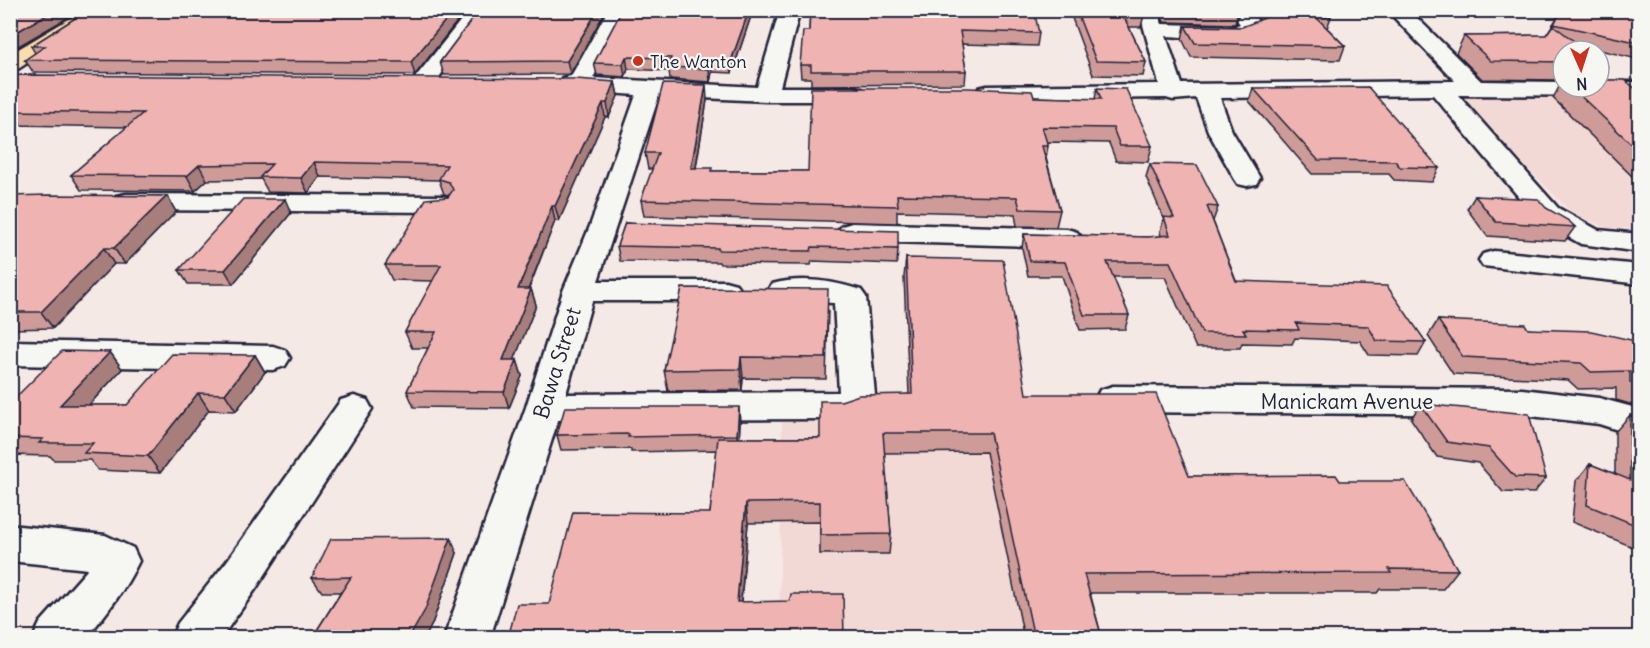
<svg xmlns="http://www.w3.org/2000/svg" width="1650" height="648" font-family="Delius,sans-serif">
<rect width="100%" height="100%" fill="#f5e9e5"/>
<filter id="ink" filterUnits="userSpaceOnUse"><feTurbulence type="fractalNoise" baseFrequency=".0167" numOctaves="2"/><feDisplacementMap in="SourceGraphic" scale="12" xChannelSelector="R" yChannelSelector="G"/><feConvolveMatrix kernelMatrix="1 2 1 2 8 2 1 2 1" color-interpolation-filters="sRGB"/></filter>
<g filter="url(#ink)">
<path fill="#f3d9d5" d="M1469,91L1639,95V229L1606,228L1572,213L1456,96Z
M1039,417L1100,637L779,638L782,422Z"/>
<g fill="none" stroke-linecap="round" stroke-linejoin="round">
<g stroke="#22223b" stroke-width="5">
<path id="minor" d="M469,10H490L430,89L422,91L414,89L411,84L414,79Z
M608,10H628L593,78L757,87L780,10H800L780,87H854L862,89L866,94L862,99L854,101H766L659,96L598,281H725L736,284L741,291L736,298L725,301H592L566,394L839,392L834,303L783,301L772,298L767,291L772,284C801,276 833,281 861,290L866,297L875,395L867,409L840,419L558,420L490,638H444L526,407L563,291L590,226L636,95L570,90L562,88L559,83L562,78L571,76Z
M1139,10H1157L1162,24L1235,26L1240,24L1229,10H1250L1262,27C1250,45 1187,37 1166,36L1182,84L1455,81L1387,10H1409L1481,81L1563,82V87H1599V82H1640V96L1458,95L1558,208L1598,230L1640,234V252L1581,244L1538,220L1433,95L1220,98L1232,131L1260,178L1256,184L1247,186L1238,184L1234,178L1208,131L1196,98L1173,100L1166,98L987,100L979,98L975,93L979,88L987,86L1159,84Z
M126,194L442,196L452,198L456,204L452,210L442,212L126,210L116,208L112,202L116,196Z
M852,223L1067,229L1077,232L1082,238L1077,244L1067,247L852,241L842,238L837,232L842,226Z
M1494,251L1640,265V284L1483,266L1479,260L1483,254Z
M10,341L273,346L285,350L290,358L285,366L273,370L10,365Z
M1113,386L1522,389L1599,398L1640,409V437L1599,424L1522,415L1113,412L1100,408L1095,399L1100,390Z
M354,396L367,400L372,409L257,587L221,638H171L178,623L227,561L341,400Z
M10,525L105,535L133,548L139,561C125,590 107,613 86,638H33L40,623L88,569L10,561Z"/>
</g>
<g stroke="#22223b" stroke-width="5">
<path id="major" d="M84,10H109L18,69L10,70V54Z"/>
</g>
<use href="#minor" fill="#f6f6f2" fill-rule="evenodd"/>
<use href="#major" fill="#fcdcac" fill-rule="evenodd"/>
</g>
<path fill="#ce9b98" stroke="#22223b" stroke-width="1.5" d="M88,10H466L415,75L33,72L25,60L35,53L31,46Z
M479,10H606L570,74L444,75L440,62Z
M622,10H753L732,73L712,72L710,82L670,79L669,71L628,69L625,77L597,75L594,63Z
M810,10L1039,33L1037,46L962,44L966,71L965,84L811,85V78H801L800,65L809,31Z
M1069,10H1143L1144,15L1141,27H1129L1146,62L1143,76L1093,75Z
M1159,10H1240L1236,23L1235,24L1164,22Z
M1252,10H1325L1331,17L1327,28L1345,46L1340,60L1191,57L1182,39L1185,26L1242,27L1260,21Z
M1562,10L1640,21V55L1637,59L1579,45L1563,51V80L1482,79L1456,53L1464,36L1546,35Z
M1599,61L1607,67L1600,80L1640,90V174L1636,180L1553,98L1563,80V87H1599Z
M10,75L615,82L618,96L609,117H605L559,221H555L529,289H531L536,305L514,360H517L522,376L509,408L414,407L407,391L428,348H412L405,332L433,281L392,280L385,265L449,195L444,194L439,180L320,177L308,193L268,192L261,179L207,180L195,191L81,190L71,175L127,127L13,125L10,127Z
M1097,88L1152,146L1148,162L1116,161L1109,143L1047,142L1048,146L1046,158L1060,210L1056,227L1017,226L1015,214L897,211V223L644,216L641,200L653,169H648L645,153L707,100L696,168L712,171H808L1034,97L1095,99Z
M1253,88L1439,168L1432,182L1394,180L1389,174H1312L1249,101Z
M1150,164L1218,207L1213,221L1236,281L1426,342L1418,356L1369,355L1360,341L1295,338L1292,344L1242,343L1240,348H1196L1165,277H1113L1129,315L1125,329L1080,330L1062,276H1028L1022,248L1024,234L1148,237L1161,236L1160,231L1164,219L1146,177Z
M10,196H167L176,212L125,264H114L53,328L11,329L10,330Z
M1475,196L1546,208L1575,227L1565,241L1487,236L1467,209Z
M291,213L233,284H188L179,270Z
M625,223L898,249L897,264L812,261L811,265L720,264L719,262L620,261L617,246Z
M906,258L1026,394L1189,476L1340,481L1458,570L1443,589H1380L1377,593H1090L1102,638H1024L986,452L884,453L891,534L889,554H820V522L748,523L741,602L844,638L549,604L710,513L717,450L631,452V449L561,450L557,435L740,422L739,438H820L841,401L909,394L904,277Z
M828,310L826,379L743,378L742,390L668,391L664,370Z
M1438,320L1528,329L1640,342V407L1616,400V388L1578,389L1568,380L1453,374L1428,336Z
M110,352L122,369L89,405H127L255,355L265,372L236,411L209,410L160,473L98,470L90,460H54L50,456L10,455V403Z
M1420,404L1546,478L1534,493L1503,492L1478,463L1437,457L1411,419Z
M1630,415L1640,418V550L1572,522L1576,481L1590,464L1615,474V432Z
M457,553L432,624L425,638H312L341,592H322L312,578Z"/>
<path fill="#a77e7c" stroke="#22223b" stroke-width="1.5" d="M54,10H72L74,14L10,51V36Z
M454,10H466L415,75L411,62Z
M598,10H606L570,74L567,61Z
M749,10H753L732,73L731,61Z
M1240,10L1236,23L1235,24L1238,11Z
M626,57L628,69L625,77L623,64Z
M711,60L712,72L710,82L709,69Z
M615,82L618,96L609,117L607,103Z
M706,85L707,100L693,184L691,168Z
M603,103L605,117L559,221L555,206Z
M314,162L320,177L308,193L301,178Z
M199,165L207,180L195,191L187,176Z
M167,196L176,212L125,264L114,248Z
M285,199L291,213L233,284L225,270Z
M552,206L555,221L522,305L518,289Z
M104,248L114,264L53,328L41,312Z
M531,289L536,305L508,376L503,360Z
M110,352L122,369L73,422L60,405Z
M255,355L265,372L236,411L225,394Z
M741,357L743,378L742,390L740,369Z
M517,360L522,376L509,408L504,392Z
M198,393L209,410L160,473L148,456Z
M739,407L740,422L739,450L737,435Z
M746,503L748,523L739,621L737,602Z
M451,538L457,553L432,624L425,638H409Z"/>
<path fill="#efb4b1" stroke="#22223b" stroke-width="1.5" d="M10,10H54L10,36Z
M88,10H454L411,62L25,60L45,46H31Z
M479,10H598L567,61L440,62Z
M622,10H749L731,61L711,60L709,69L668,67L671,58L626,57L623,64L594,63Z
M810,10H1034L1039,33L960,31L966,71H811V65H800L803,31H809Z
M1076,10H1143L1144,15H1123L1146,62L1096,61Z
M1266,10H1325L1331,17L1315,16L1345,46L1195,43L1185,26L1242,27L1265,18L1268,13Z
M1562,10H1637L1640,21V43L1554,24Z
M1553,25L1587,51H1563V62L1491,61L1464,36L1546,35Z
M1599,61L1607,67H1599Z
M10,75L576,79L615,82L607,103H603L555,206H552L518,289H531L503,360H517L504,392L407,391L436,332H405L441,265H385L426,199L448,197L453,190L449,182L439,179L447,165L314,162L301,178L260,177L272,164L199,165L187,176L71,175L143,113L10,111Z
M1599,80H1625L1637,90H1640V152L1571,87H1599Z
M663,84L706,85L691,168H712L711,171H808L811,88H969L1032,91L1034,97L1101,99L1097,88L1126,89L1152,146H1120L1113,128L1042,127L1048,146H1042L1060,210L1020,209L1017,197L897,195L898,206L641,200L658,153H645Z
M1368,87L1439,168L1400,167L1395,161L1318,160L1253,88Z
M1150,164L1197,165L1218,207L1207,206L1236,281L1387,286L1426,342L1377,341L1368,326L1296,323L1299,330L1243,329L1246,334L1202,333L1170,262H1107L1129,315H1084L1065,262L1030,261L1024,234L1148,237L1170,235L1164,217L1174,218Z
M48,195L167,196L114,248H104L41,312H10V196Z
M1475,196L1538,199L1546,208L1569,221L1575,227L1496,222Z
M243,199H285L225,270H179Z
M625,223L898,231V249L812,247L811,251L718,250V248L617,246Z
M906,258L1003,260L1026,394H1156L1189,476L1336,475L1340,481H1405L1458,570L1389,569L1391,573L1084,574L1102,638H1034L990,433H883L891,534L820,535V502L746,503L737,602L790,601L791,594H843L844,638H508L517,604H549L573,512L710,513L718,438H820V401H841L859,395L912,394Z
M682,288L828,289L826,358L741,357L740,369L664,370Z
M1438,320L1525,324L1528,329L1591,331L1640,342V386L1630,383V371L1591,372L1581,363L1463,357Z
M62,351L110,352L60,405H127L172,354L255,355L225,394L198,393L148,456L84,453L93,443H39L43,439L10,438V403Z
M1420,404L1529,414L1546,478L1515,477L1489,448L1447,442Z
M565,407H739L737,435L628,437L629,434L557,435Z
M1630,415L1640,418V527L1587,505L1590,464L1630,480Z
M451,538L425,610L409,638H312L351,577L312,578L331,539Z"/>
</g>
<circle fill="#c8321e" stroke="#f6f6f2" stroke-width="2" cx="638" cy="61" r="6"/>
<g text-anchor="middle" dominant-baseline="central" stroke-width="4.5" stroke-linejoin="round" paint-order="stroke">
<g font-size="18" fill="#22223b" stroke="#f6f6f2" text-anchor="start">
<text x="650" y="61">The Wanton</text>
</g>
<g font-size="21" fill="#22223b" stroke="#f6f6f2">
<text transform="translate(557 363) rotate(-73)">Bawa Street</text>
<text x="1347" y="401">Manickam Avenue</text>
</g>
</g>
<rect width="1650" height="648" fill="none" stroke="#f6f6f2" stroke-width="36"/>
<rect x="18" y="18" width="1614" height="612" fill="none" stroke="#22223b" stroke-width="2" filter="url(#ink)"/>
<g transform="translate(1581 69) rotate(177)"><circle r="28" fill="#f6f6f2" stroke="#a1a1a9" stroke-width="1.5"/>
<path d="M0-4.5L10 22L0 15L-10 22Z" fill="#c8321e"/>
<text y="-9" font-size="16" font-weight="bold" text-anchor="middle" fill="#22223b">N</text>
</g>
</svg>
